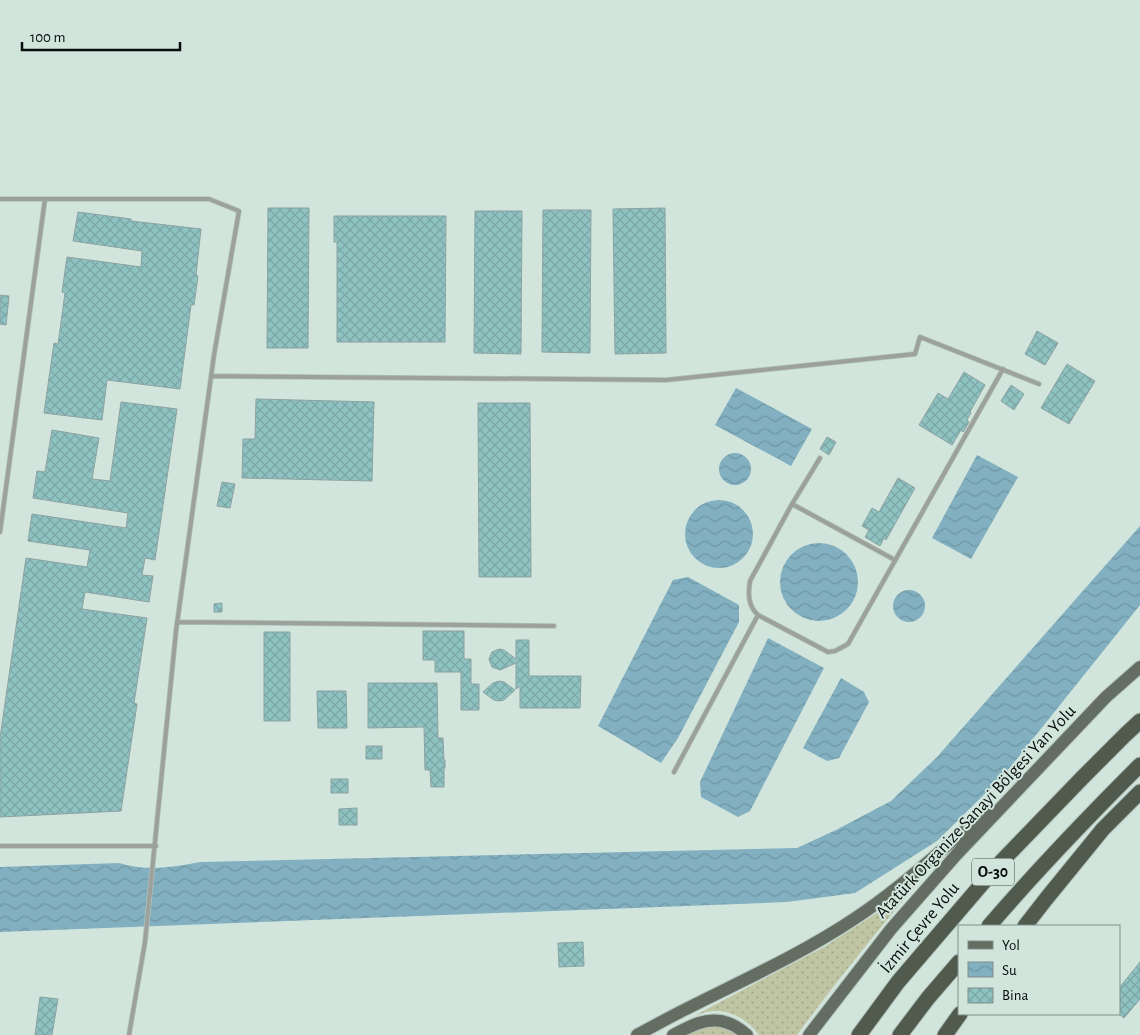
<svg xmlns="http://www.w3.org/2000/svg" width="1140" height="1035" font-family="'Alegreya Sans',sans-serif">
<defs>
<pattern id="grass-dots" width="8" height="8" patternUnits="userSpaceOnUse" patternTransform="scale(1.25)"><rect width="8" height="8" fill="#bfc4a3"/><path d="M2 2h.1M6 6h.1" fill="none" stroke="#a3a78b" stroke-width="1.8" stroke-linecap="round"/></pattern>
<pattern id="water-waves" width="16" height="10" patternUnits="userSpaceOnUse" patternTransform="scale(1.25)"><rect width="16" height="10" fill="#82b0c0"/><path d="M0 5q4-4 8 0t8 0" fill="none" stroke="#6f96a4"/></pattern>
<pattern id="building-cross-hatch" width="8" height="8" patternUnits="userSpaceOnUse" patternTransform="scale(1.25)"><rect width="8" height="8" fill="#8fc3c2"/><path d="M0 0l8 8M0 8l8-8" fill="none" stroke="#7aa6a5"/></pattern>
</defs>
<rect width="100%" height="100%" fill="#d1e5dc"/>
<path fill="url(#grass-dots)" d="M919,881C877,931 836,982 797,1035H759C749,1021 732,1010 714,1011C707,1011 700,1014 694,1016L824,947L874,915Z
M712,1027L725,1028L738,1035H687L701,1029Z"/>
<path fill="url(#water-waves)" d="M736,388L812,429L791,466L715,425Z
M719 469a16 16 0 1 1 32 0a16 16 0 1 1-32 0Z
M977,455L1018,477L971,559L932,538Z
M685 534a34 34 0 1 1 68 0a34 34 0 1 1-68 0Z
M1140,526V605L1004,775L937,841L855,893L787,902L0,932V867L119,863C148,872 172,867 201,862L797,848L836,830L891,801L937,757Z
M780 582a39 39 0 1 1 78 0a39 39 0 1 1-78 0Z
M688,577L739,605V622L678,738L661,763L598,726L673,580Z
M893 606a16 16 0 1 1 32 0a16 16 0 1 1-32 0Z
M768,638L824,668L750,811L738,817L701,797L700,782Z
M841,678L864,692L869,702L839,758L827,761L803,748Z"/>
<path fill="url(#building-cross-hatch)" stroke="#8ca2a1" d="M268,208H309L308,348H267Z
M665,208L666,353L615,354L613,209Z
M543,210H591L590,353L542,352Z
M475,211H522L521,354L474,353Z
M78,212L131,219V221L201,229L196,275L198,276L194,305H191L180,389L107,380L102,420L44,413L54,343L58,344L65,293L62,292L67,257L141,267L142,251L73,241Z
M334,216H446L445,342H337V242H334Z
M0,295L9,296L6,325L0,324Z
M1037,331L1058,343L1045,365L1025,354Z
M1067,364L1095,381L1069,424L1041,408Z
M964,372L985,385L970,412L971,413L967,420L969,422L963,432L961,430L952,445L919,425L938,393L948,399Z
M1011,385L1024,394L1014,410L1001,401Z
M256,399L374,402L372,481L242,478L243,439H255Z
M121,402L177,409L155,560L145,558L142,575L153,576L149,602L85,592L82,609L147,618L134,703L137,704L121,811L0,817V738L26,558L87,567L90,550L28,541L32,514L126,528L128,513L33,498L37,471L45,472L52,430L99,438L92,479L110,481Z
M478,403H530L531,577H479Z
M827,437L836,442L829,455L820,449Z
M898,478L915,488L886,540L884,538L880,546L865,537L869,530L862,526L872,508L879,512Z
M222,482L235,484L230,508L217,506Z
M222,603V612H214V604Z
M423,631H464V659H471V684H479V710H461V672H435V660H423Z
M264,632H290V721H264Z
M516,640H529V676H581L580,708H520V686L516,689V663L500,670L492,667L489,659L492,652L499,649L504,650L516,659Z
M499,681L504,682L515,690L504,700L499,701L494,700L483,692L493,683Z
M368,683H437L438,738H443L444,760H445V768H444V787H431L430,770H425L424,727L368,728Z
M317,691H346L347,728H318Z
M366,746H382V759H366Z
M331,779H348V793H331Z
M357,808V825H339V809Z
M583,942L584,966L559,967L558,943Z
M1140,962V999L1124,1018L1119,1014V988Z
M40,997L58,999L52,1035H35Z"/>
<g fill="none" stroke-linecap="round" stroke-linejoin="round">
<g stroke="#b1c2bb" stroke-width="5.5">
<path id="service" d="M0,199H209L239,211L214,355L176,631L145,942L129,1035
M211,376L666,380L915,354L920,337L1039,384
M820,458L792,504L750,581C748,594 748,606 758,615L828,652L835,651L848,644L1003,369
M792,504L895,560
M0,532L45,199
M178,622L554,626
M674,772L758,615
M0,846H156"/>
</g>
<g stroke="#b1c2bb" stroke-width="14">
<path id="primary" d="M637,1035C652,1027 668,1018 684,1010C741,981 800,955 854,919C903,887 944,846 990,810
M673,1035C681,1031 690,1026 699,1023C718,1017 733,1022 747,1035
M809,1035L891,929L957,854L1106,697L1140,667"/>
</g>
<g stroke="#b1c2bb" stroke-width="17">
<path id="motorway" d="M989,926C1037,870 1088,817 1140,765
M1025,926L1046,899L1103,829L1140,792
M859,1035L898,982L999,864L1084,776L1125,735L1140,721
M900,1035L928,998L959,962
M945,1035L960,1014"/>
</g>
<use href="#service" stroke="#9ca19b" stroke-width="4"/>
<use href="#primary" stroke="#646d62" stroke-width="12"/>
<use href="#motorway" stroke="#505b4e" stroke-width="15"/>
</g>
<g text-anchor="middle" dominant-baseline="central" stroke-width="4" stroke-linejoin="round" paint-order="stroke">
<rect fill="#d1e5dc" stroke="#444e4a" stroke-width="1" x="972" y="858.5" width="42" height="27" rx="4"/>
<g font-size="16" font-weight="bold" fill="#070d0b">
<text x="993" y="872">O-30</text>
</g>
<g font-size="18" fill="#070d0b" stroke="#d1e5dc">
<text transform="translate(976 812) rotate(-47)">Atatürk Organize Sanayi Bölgesi Yan Yolu</text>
<text transform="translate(920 928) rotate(-50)">İzmir Çevre Yolu</text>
</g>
</g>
<rect x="958" y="925" width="162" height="90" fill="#d1e5dc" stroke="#808f88"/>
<rect x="968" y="941" width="25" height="8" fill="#646d62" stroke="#808f88"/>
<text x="1002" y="950" font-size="15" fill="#070d0b">Yol</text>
<rect x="968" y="962" width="25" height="15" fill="url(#water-waves)" stroke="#808f88"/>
<text x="1002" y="975" font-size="15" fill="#070d0b">Su</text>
<rect x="968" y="988" width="25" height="15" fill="url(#building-cross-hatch)" stroke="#808f88"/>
<text x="1002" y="1000" font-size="15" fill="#070d0b">Bina</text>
<path d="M22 42v8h158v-8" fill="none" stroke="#070d0b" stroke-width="2.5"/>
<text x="30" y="42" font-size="15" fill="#070d0b" stroke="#d1e5dc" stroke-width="4" paint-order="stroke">100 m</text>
</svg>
